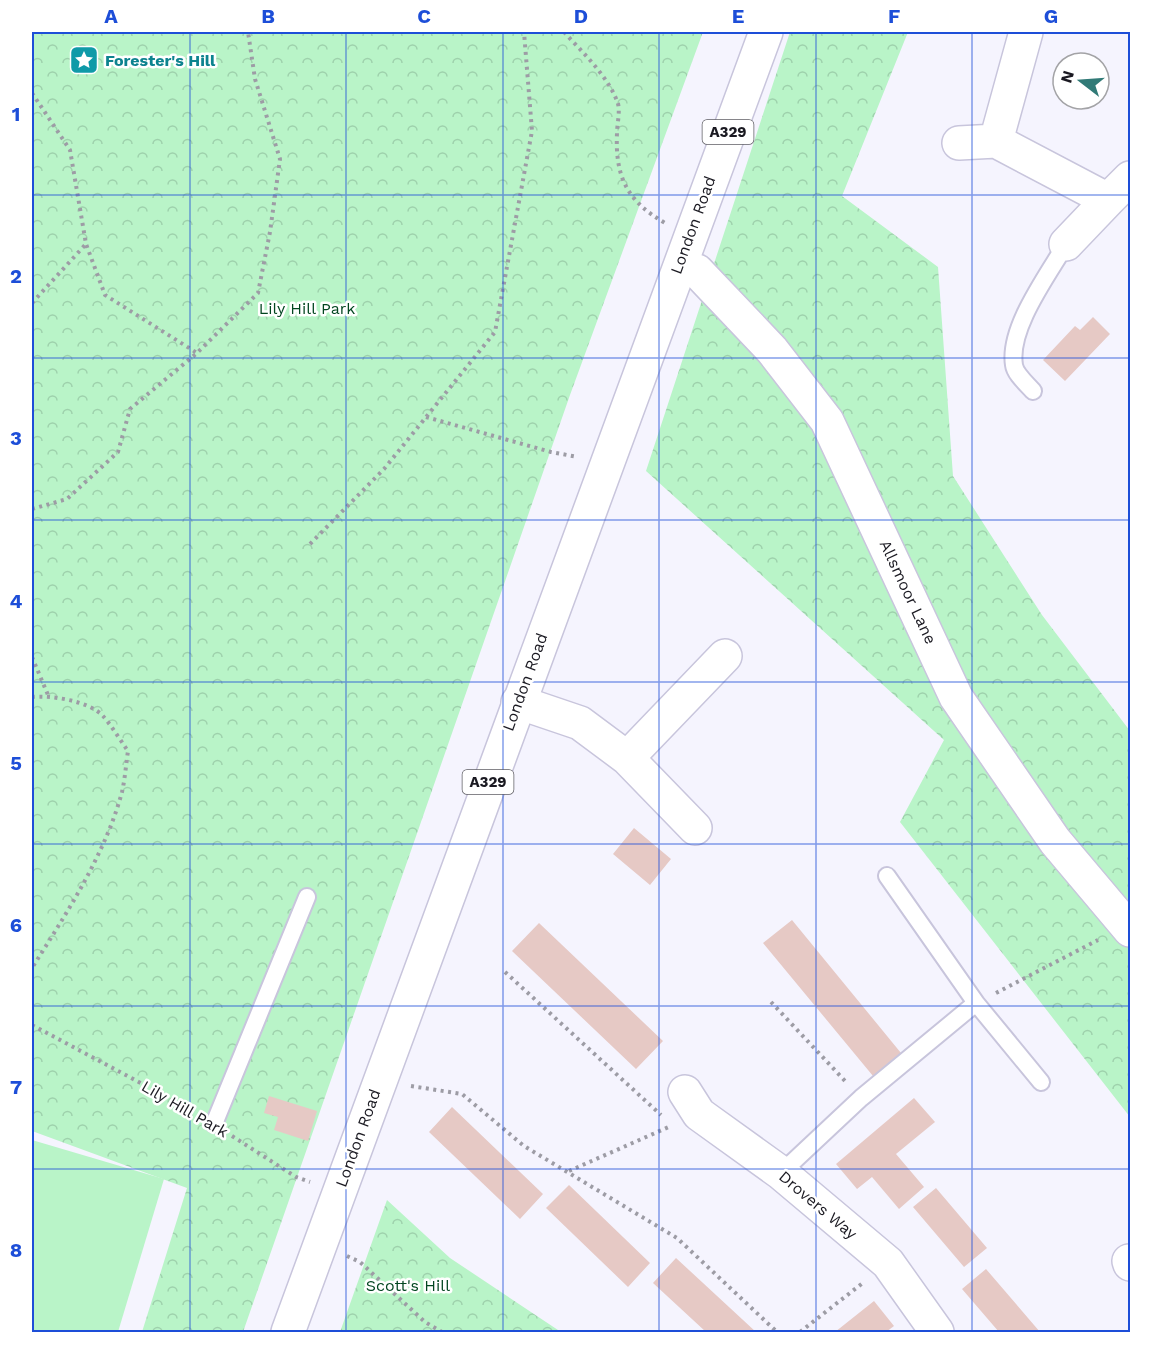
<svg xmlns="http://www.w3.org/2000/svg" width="1162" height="1364" font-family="'Work Sans',sans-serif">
<defs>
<pattern id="forest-crowns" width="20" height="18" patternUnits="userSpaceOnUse" patternTransform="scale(1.5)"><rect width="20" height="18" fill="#b9f4c8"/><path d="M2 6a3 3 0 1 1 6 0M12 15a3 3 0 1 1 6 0" fill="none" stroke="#9ed1ac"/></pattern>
</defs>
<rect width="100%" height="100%" fill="#f5f4fe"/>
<path fill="#b9f4c8" d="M32,1140L164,1179L118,1332H32Z"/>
<path fill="url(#forest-crowns)" d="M32,32H703L570,395L243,1332H142L187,1188L32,1131Z
M790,32H908L842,196L938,267L953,476L1042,615L1130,731V1117L900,822L944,740L646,471Z
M387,1200L450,1258L561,1332H340Z"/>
<path fill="#e6c9c5" d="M1093,317L1110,334L1065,381L1043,360L1075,326L1080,330Z
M634,828L671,859L650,885L613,854Z
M792,920L901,1053L873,1076L763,943Z
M539,923L663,1041L636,1069L512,951Z
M269,1096L317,1111L308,1141L274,1130L278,1117L264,1113Z
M914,1098L935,1122L896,1154L924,1187L899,1209L872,1177L857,1189L836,1164Z
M452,1107L543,1194L520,1219L429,1132Z
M569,1185L650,1263L628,1287L546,1208Z
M936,1188L987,1248L964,1267L913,1207Z
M676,1258L756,1332H706L653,1283Z
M986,1269L1040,1332H999L962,1289Z
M874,1301L894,1326L886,1332H835Z"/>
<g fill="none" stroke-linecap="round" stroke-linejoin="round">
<g stroke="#c8c5dc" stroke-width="20">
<path id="lane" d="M1033,391C1027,384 1015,374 1014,365C1008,328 1048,275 1066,244
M887,876L976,1003L1041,1082
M214,1124L307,897
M781,1173L861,1098L976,1003"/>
</g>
<g stroke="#c8c5dc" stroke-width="36">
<path id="street" d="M996,141L1026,32
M959,143L996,141L1108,200L1130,178
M1066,244L1108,200
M697,271L772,350L827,421L956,697L1055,841L1130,930
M518,702L580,723L627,758L695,828
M627,758L725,656
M685,1092L699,1114L781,1173L888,1263L937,1332
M1129,1261L1130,1264"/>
</g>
<g stroke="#c8c5dc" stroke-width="36">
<path id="primary" d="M288,1332L766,32"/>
</g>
<path stroke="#9d9ca5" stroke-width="4" stroke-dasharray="3 4.5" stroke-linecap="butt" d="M564,32C582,52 607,75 617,101C621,109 617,124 617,133C615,177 627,201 665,223
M32,93L70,150L86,244L105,295L197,353
M32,303L86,244
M426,417L551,452L578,457
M32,509L67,499L118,452L130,409L197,353L258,293L270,232L280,159L255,79L248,32
M310,544L384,469L495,332L532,131L524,32
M32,657L48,695
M32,697C51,695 89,701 103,716C112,726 120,740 128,751C126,764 125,779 122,792C105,855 66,914 32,968
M505,972L661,1115
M996,993L1098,940
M771,1002L846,1082
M32,1025L195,1112
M411,1086L462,1094L524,1146L677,1238L777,1332
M232,1136L296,1177L310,1182
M569,1171L671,1126
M347,1256L360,1262L425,1322L442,1332
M800,1332L864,1282"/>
<use href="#lane" stroke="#fff" stroke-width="16"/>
<use href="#street" stroke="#fff" stroke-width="33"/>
<use href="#primary" stroke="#fff" stroke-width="33"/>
</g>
<path fill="none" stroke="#1d4ed8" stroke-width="1.5" stroke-opacity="0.55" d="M190,32V1332M346,32V1332M503,32V1332M659,32V1332M816,32V1332M972,32V1332M32,195H1130M32,358H1130M32,520H1130M32,682H1130M32,844H1130M32,1006H1130M32,1169H1130"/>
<defs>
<g id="sight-square" transform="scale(1.5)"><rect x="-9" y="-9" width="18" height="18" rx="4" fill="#0f9aa8" stroke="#fff"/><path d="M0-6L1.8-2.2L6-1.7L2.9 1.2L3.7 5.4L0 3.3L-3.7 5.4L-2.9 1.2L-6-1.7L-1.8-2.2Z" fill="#fff"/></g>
</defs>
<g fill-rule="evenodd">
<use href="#sight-square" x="84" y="60"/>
</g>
<g text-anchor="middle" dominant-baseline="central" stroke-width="5" stroke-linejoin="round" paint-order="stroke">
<g fill="#fff" stroke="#5f5e64" stroke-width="1.5">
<rect x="702.5" y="120" width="51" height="24" rx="4.5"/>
<rect x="462.5" y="770" width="51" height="24" rx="4.5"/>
</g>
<g font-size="15" font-weight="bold" fill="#1a1921">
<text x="728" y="132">A329</text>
<text x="488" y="782">A329</text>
</g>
<g font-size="16" font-weight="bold" fill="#0d838f" stroke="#fff" text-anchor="start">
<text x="105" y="60">Forester's Hill</text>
</g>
<g font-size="16" fill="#1a1921" stroke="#fff">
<text transform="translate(693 225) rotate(-70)">London Road</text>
<text transform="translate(908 592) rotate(65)">Allsmoor Lane</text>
<text transform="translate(525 682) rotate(-70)">London Road</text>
<text transform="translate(185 1109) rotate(30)">Lily Hill Park</text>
<text transform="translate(358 1138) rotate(-70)">London Road</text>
<text transform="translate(818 1205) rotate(40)">Drovers Way</text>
</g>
<g font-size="16" fill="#024620" stroke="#fff">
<text x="307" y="308">Lily Hill Park</text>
<text x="408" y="1285">Scott's Hill</text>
</g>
</g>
<rect width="1162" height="1364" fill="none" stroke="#ffffff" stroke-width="66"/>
<g transform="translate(1081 81) rotate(287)"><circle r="28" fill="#ffffff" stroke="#a3a3a6" stroke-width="1.5"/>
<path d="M0-4.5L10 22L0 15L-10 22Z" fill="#317a77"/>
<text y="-9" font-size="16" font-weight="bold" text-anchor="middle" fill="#1a1921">N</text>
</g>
<rect x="33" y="33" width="1096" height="1298" fill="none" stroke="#1d4ed8" stroke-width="2"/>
<g font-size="20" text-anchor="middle" font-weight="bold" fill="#1d4ed8">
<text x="111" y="23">A</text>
<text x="268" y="23">B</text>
<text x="424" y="23">C</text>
<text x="581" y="23">D</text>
<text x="738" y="23">E</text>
<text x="894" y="23">F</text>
<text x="1051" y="23">G</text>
<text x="16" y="121">1</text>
<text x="16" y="283">2</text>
<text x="16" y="445">3</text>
<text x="16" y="608">4</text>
<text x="16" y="770">5</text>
<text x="16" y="932">6</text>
<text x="16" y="1094">7</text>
<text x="16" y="1257">8</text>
</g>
</svg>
